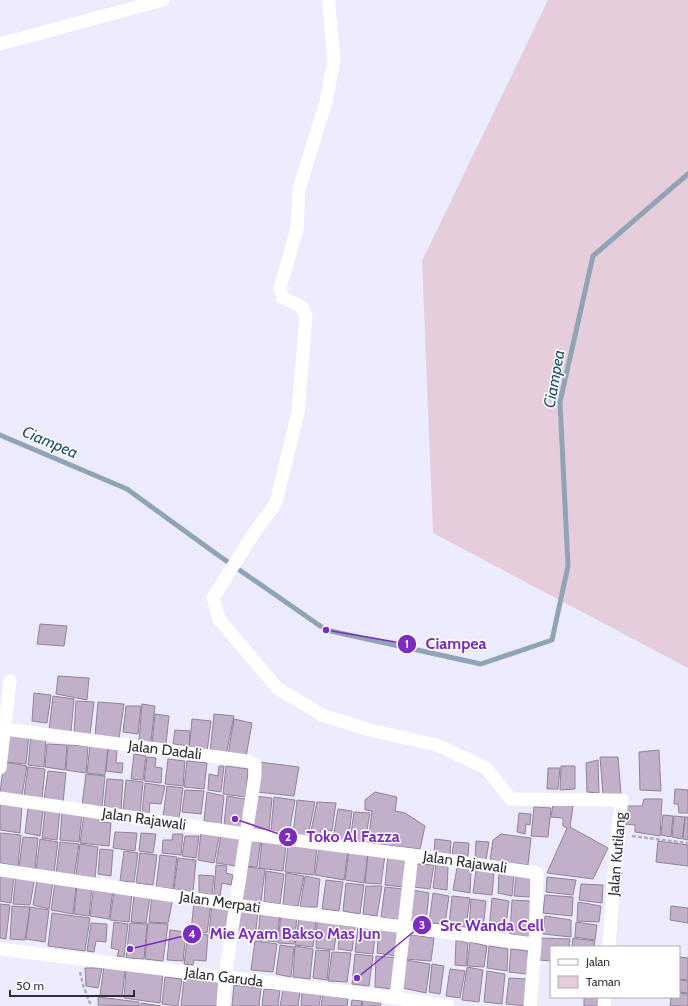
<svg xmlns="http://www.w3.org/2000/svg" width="688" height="1006" font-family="Cabin,sans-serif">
<rect width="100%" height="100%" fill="#edebfe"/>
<path fill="#e6cddc" d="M548,0H688V668L433,533L422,261Z"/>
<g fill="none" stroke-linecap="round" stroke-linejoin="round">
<path stroke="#90a4b6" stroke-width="5" d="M0,435L127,489L215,553L326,630L481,664L552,640L568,566L560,402L593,256L688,174"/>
</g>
<path fill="#c2afca" stroke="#918496" d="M40,624L67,626L64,646L37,644Z
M58,676L89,678L87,700L56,694Z
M34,693L51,695L47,723L32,721Z
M53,696L74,699L71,732L49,730Z
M76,701L94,702L90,734L74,732Z
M98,702L124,704L119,739L95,736Z
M142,704L155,706L151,742L139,741Z
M126,706H141L138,734L123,732Z
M155,714L169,716L166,744L152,743Z
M214,714L234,716L226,755L210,752Z
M192,719L211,721L207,752L189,750Z
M234,719L252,723L246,757L228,755Z
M175,730L190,731L189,746L173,744Z
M9,733L29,735L26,764L5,762Z
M31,735L46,737L44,767L28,765Z
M47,744L67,745L65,770L45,767Z
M68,745L88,746L86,773L66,770Z
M90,745L108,746L105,775L87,773Z
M108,749L117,750L116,763H123L122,773L106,771Z
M659,750L661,791L640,790L639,752Z
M134,754L146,756L143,780L131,779Z
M147,757L156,758L155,767L162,768L161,783L144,781Z
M600,757H618L621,794H603Z
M168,759L185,761L183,786L165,784Z
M598,760L599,793L587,792L586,763Z
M187,761L207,763L204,789L184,787Z
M4,762L27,766L22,795L0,792Z
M259,762L299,767L294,796L257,792Z
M219,766H224L221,792L208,790L209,774L218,776Z
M226,766L248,769L246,797L223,794Z
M561,766H575V789L560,790Z
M28,767L45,769L42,799L24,796Z
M548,768H560L558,789H547Z
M48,771L66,773L63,803L44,800Z
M86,774L105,776L102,807L82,805Z
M107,779L123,780L121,811L104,808Z
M126,780L143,782L140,814L123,811Z
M145,783L165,786L161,804L150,803L149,815L142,814Z
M167,786L183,788L179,819L163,817Z
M675,789L688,790V813H679L678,804H674Z
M185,790L204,791L201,814L182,812Z
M207,792L224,796L221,825L204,821Z
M375,792L397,797L395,811L405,813L425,826L420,849L368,843L372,811L365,810V800Z
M227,796L245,799L242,828L224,825Z
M255,796L272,798L269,831L252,829Z
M274,797L295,800L289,833L271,831Z
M644,799H662L660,836L635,832V825L624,824L626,806H642Z
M297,800L315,802L308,836L293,834Z
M0,802L22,805L20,833L0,830Z
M317,802L336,803L332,831L321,829L319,838L310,836Z
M553,805L573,806L570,827L608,848L593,879L547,873L567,828L563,826V818L551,817Z
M534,807L551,808L548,837L531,836Z
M28,808L43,810L40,836L25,833Z
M45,809L60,810L57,840L42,838Z
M338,809L352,811L348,841L333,839Z
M62,811L82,813L79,842L60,840Z
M354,812L370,813L365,842L350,841Z
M519,813L531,814L530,825L526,824L525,834L517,832Z
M84,814L102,817L101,822L111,823L109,846L80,843Z
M663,815L673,816L671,837L661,835Z
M674,816L685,817L682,839L672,837Z
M685,817H688V840L683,839Z
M115,832L137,833L135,851L113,848Z
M201,832H220L214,863L198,860Z
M0,833L21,835L18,866L0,863Z
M141,833L156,834L153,853L139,851Z
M173,834H183L181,855L162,853L163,840H172Z
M501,834L531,838L528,865L490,860L493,840Z
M221,835L240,837L236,866L216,863Z
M185,836H199L196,858L182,856Z
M23,837L38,838L35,869L19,867Z
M40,839L58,842L54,873L36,870Z
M249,839L261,840L257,867L246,866Z
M435,839L451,841L450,855L434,853Z
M262,841L286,845L283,871L259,868Z
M476,841L489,842L486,860L475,858Z
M658,841L688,845V866L656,862Z
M60,842L79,844L74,876L56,873Z
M454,842L469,843L468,857L452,855Z
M80,844L98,847L95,878L76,875Z
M288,845L317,847L314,875L285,872Z
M319,848L348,850L344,880L315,875Z
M100,849L113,850L111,876L98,874Z
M349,850L368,853L364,883L345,880Z
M124,851L138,853L134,882L120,881Z
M140,853L157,855L153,885L136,883Z
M368,853L385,855L381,884L365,883Z
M160,855L177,857L173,889L156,887Z
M388,855L405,858L403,887L385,885Z
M178,858L196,860L193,892L174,889Z
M417,864L434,865L430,889L414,887Z
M436,864L448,867L447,890L433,888Z
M216,865L227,866L226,873L233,875L231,885L222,883L220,896L214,894Z
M246,867L265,869L261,902L243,900Z
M457,868L471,870L470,893L453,890Z
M476,870L494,873L492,895L473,893Z
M266,871L284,874L280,904L264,902Z
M286,873L304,876L298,906L283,905Z
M499,873L514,874L512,896L498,893Z
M0,874L14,876L11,903L0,901Z
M16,875L35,877L30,905L13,904Z
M199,875L214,876L212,895L199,893Z
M516,875L532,878L531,897L514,896Z
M305,876L320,879L317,907H300Z
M547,877L576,880L573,895L546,892Z
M37,880L53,882L49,909L33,905Z
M326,880L343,882L339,911L322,909Z
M55,883L76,886L73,914L51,910Z
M346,883L364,885L360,914L343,911Z
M581,884L603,885L602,903L579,900Z
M77,885L92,886L89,916L74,914Z
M94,886L113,889L109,919L90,916Z
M366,886H382L377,916L363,914Z
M385,887L403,889L399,920L381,917Z
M413,890L429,893L426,922L409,920Z
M114,891L132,893L129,922L110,920Z
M433,893L449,896L445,924L429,923Z
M134,895L150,897L146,923L131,922Z
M152,895L173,898L168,923L149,922Z
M545,895L573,897L572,916L543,913Z
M452,896L470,898L466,927L449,925Z
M492,898L509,901L505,932L489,930Z
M471,899L486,901L483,930L469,928Z
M512,900L531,901L529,937L510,934Z
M194,902L211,904L207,933L191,931Z
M578,902L601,906L599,922L577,921Z
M0,904L10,905L6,939L0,938Z
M212,904L231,907L228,936L209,934Z
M12,906L30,907L25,940L10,939Z
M671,906L688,908V923L670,920Z
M30,907L49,910L45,942L26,939Z
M239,909L258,911L255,939L236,937Z
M260,912L280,914L277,942L258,940Z
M52,913L90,918L85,951L48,946Z
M281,914L297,917L294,944L278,943Z
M545,916L571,920V937L543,934Z
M299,918L316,920L313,947L295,945Z
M317,919L338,922L334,950L316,948Z
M114,922L128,924L124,957L117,956L119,950L111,948Z
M576,922L597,925L595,940L575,937Z
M91,923L107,924L106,942L96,941L94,952L87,951Z
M130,923L147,924L144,959L126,958Z
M148,923L168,924L163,961L145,959Z
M340,925L355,927L352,951L338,949Z
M358,926L376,928L373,954L355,952Z
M379,928L398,931L396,956L377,953Z
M170,930L186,932L183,961L167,960Z
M188,932L208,935L206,961L194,960L193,965L184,964Z
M406,934L434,938L431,961L405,959Z
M541,938L570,939L569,947H551V961L539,960Z
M573,938L595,941L594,947H572Z
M456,940L468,943L466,966L455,965Z
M255,941L277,944L273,972L251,970Z
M470,942L487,946L484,967L467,966Z
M280,945L294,947L291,977L276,974Z
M295,946L313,949L310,979L293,977Z
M489,946L508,949L507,971L487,968Z
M511,949L528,951L527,974L509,972Z
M316,950L330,951L327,980L313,978Z
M332,952L351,953L347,982L328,981Z
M355,954L373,956L369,986L352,984Z
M376,956L398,958L392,989L375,987Z
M679,957L688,958V980L679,979Z
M406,960L430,964L426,993L403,988Z
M432,964L444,966L440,994L429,992Z
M104,966L125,970L122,997L100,995Z
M467,967L483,970L479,1002L462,1000Z
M85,968H102L98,988L86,986Z
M450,969L465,971L460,998L446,996Z
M126,970L163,974L160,1003L124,998Z
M487,971L505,974L502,1004L484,1002Z
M165,977L182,979L178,1006L162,1004Z
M509,978L527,979L525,1006L506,1004Z
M184,979L223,981L220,1006H181Z
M679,980L688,981V993L679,992Z
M234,985L261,988L259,1006H232Z
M264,989L280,990L278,1006H262Z
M283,990L300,992L298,1006H280Z
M302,992L321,995L319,1006H301Z
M679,993L688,994V1006H670L671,997H679Z
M323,994L348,999L347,1006H321Z
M98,997L139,1002V1006L98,1005Z
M584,997H601L600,1006H584Z
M352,1000L362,1001L361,1006H351Z
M363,1000L381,1003L380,1006H362Z
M141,1003L161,1006H141Z"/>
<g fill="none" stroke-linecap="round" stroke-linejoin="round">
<path stroke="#b2b0c0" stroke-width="2.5" stroke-dasharray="4 2" stroke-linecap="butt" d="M632,836L688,843
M80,972L83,985L91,1006"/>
<path stroke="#fff" stroke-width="13" d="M329,0V7L334,60L326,102L299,189L297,229L280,288L283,298L302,307L306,316L298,412L276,503L254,533L213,598L219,619L277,688L322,715L370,730L437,745L486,768L511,799L622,800L617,834L609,947
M0,44L163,0
M5,729L248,761L255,764V775L225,977L223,1006
M0,768L10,681
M0,798L246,834L412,855L537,873L535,944L530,1006
M0,870L236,905L535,944
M0,949L396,998L448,1006
M396,998L412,855
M604,1006L605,997"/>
</g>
<g text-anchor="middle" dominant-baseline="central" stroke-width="3" stroke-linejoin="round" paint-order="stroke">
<g font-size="15" fill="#313039" stroke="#fff">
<text transform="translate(165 750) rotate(7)">Jalan Dadali</text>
<text transform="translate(144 819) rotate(8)">Jalan Rajawali</text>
<text transform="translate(617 854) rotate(-85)">Jalan Kutilang</text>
<text transform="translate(465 862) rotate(8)">Jalan Rajawali</text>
<text transform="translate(220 902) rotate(8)">Jalan Merpati</text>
<text transform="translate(224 977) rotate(7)">Jalan Garuda</text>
</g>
<g font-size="16" font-style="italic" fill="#1e506f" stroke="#fff">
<text transform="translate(554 379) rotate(-80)">Ciampea</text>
<text transform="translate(50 442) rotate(23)">Ciampea</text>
</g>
</g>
<path fill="none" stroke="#7b2cbf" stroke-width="1.5" d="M326 630L407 644M235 819L288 837M357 978L422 925M130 949L192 934"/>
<g fill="#7b2cbf" stroke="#fff" stroke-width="1.5">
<circle cx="326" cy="630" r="4"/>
<circle cx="235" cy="819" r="4"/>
<circle cx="357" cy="978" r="4"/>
<circle cx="130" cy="949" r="4"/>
<circle cx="407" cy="644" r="10"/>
<circle cx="288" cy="837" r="10"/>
<circle cx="422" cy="925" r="10"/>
<circle cx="192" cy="934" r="10"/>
</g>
<g font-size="12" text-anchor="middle" font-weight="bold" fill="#fff">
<text x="407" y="648">1</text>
<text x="288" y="841">2</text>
<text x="422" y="929">3</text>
<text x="192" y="938">4</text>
</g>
<g font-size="16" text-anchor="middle" font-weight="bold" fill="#7b2cbf" stroke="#fff" stroke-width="3" stroke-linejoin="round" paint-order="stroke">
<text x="456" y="649">Ciampea</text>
<text x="353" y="842">Toko Al Fazza</text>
<text x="492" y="931">Src Wanda Cell</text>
<text x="295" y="939">Mie Ayam Bakso Mas Jun</text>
</g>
<rect x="550" y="946" width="130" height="52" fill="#ffffff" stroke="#adacb0"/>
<rect x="558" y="959" width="20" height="6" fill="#ffffff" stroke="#adacb0"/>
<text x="586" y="966" font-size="12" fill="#313039">Jalan</text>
<rect x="558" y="976" width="20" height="12" fill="#e6cddc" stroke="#adacb0"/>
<text x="586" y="986" font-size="12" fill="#313039">Taman</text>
<path d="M10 990v6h124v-6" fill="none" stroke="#313039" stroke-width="2"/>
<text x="16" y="990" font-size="12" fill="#313039" stroke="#ffffff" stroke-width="3" paint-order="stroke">50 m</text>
</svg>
